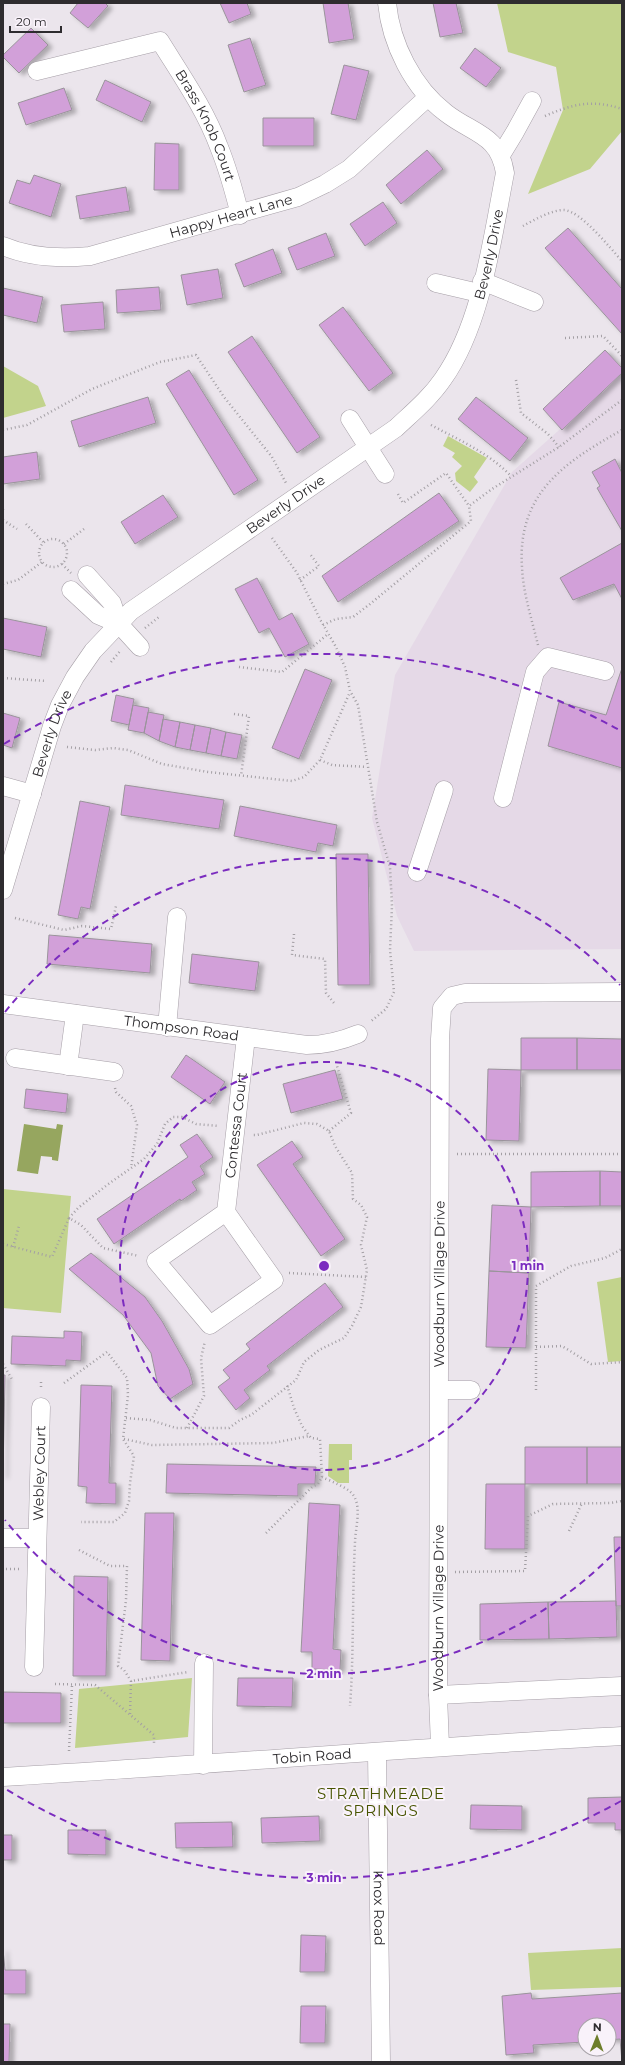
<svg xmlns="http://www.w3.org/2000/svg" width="625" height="2065" font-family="Montserrat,sans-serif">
<defs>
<filter id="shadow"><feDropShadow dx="4.5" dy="2.5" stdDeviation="2" flood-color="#0004"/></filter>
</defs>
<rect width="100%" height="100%" fill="#ebe5ec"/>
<path fill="#e5d9e7" d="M622,374V949L414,951L397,916L372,818L395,675L512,472Z"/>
<path fill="#c2d38c" d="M497,3H622V131L590,169L528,194L563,110L556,67L508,52Z
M3,366L38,386L46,406L3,418Z
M448,436L487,458L474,477L478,482L470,492L456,481L455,473L462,466L452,457L455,453L443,446Z
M3,1189L71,1196L61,1313L3,1308Z
M622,1277V1361L608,1362L597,1282Z
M329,1444H352V1460H349V1483H338L328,1476Z
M192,1678L188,1737L75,1748L79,1689Z
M622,1948V1987L531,1990L528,1953Z"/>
<path fill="#96a65f" d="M24,1124L56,1129L57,1124L63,1125L58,1161L52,1160V1157L41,1156L38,1174L17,1171Z"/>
<path fill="#d2a0d9" stroke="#9a949b" filter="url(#shadow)" d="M78,3H105L108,6L88,28L70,13Z
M220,3H247L251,14L229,23Z
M323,3H348L354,39L329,43Z
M433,3H456L463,33L440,37Z
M31,28L48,45L19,73L3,57V55Z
M250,38L266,85L244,92L228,45Z
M475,48L501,68L486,87L460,68Z
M344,65L369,71L356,120L331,114Z
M105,80L151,102L142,122L96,100Z
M64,88L72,110L26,125L18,103Z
M263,118H314V146H263Z
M155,143L179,144V190H154Z
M427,150L443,169L401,204L386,185Z
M34,175L61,184L51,217L9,203L17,180L30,184Z
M126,187L130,211L80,219L76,196Z
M383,202L397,223L365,246L350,224Z
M568,228L622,289V334L545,248Z
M326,233L335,256L297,270L288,248Z
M273,249L282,273L244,287L235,264Z
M218,269L223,298L187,305L181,275Z
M159,287L161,310L117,313L116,290Z
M3,288L43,297L37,323L3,315Z
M103,302L105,329L64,332L61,305Z
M343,307L393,373L369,391L319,325Z
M252,336L320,437L297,453L228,352Z
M605,350L622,368V373L562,430L543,409Z
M189,370L258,480L234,495L166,384Z
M148,397L156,423L79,447L71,421Z
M476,397L528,438L510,461L458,419Z
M37,452L40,479L3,484V457Z
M615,459L622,473V531L597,488L600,486L592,472Z
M439,493L459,521L338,602L322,576Z
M163,495L178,517L135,544L121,522Z
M622,543V599L614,584L573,600L560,578Z
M257,578L279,620L292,613L309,644L285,657L269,628L259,633L235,589Z
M3,618L47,627L41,657L3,649Z
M622,668V768L548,746L559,702L606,715Z
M305,669L332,680L299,759L272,748Z
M116,695L134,699L129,725L111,721Z
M133,705L149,708L144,733L128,730Z
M148,712L164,715L159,741L144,733Z
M3,713L20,718L12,748L3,745Z
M163,719L180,722L175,747L159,741Z
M180,722L195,725L190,750L175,747Z
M195,725L211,728L206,753L190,750Z
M211,728L226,732L221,756L206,753Z
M226,732L242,735L237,759L221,756Z
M125,785L224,800L219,829L121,815Z
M80,801L110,807L90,909L81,907L78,919L58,915Z
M240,806L337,825L333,846L318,843L316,852L234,836Z
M336,854H368L370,985H338Z
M49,935L152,944L150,973L47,964Z
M192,954L259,962L255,991L189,983Z
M521,1038H577V1070H521Z
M577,1038L622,1039V1070H577Z
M186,1055L225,1082L210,1104L171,1077Z
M488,1069L521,1070L519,1141L486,1140Z
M335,1070L343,1099L291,1113L283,1084Z
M26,1089L68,1094L66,1113L24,1108Z
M197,1134L213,1157L200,1166L205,1174L192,1182L197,1190L181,1201L180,1199L114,1244L97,1219L188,1157L180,1145Z
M292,1141L303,1157L293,1164L345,1239L321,1256L257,1165Z
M600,1171L622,1172V1206H600Z
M600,1171V1206L531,1207V1172Z
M492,1205L531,1207L529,1273L489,1271Z
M91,1253L145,1297L162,1321L189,1369L193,1384L170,1399L158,1386L151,1353L123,1315L69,1269Z
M489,1271L529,1273L526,1348L486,1347Z
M325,1283L343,1307L267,1366L270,1370L244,1390L250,1398L236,1410L218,1387L230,1378L223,1370L250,1349L246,1344Z
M64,1331L82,1332L81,1361L66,1360V1366L11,1364L12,1336L64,1338Z
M3,1375H5L3,1476Z
M81,1385L112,1386L109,1483H116V1504L86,1503L87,1487L78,1486Z
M525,1447H587V1484H525Z
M587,1447H622V1484H587Z
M167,1464L316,1467L315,1484H298V1496L166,1493Z
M486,1484H525V1549H485Z
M309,1503L340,1505L333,1649L341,1650L340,1670L312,1669V1652H301Z
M145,1513H174L170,1661L141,1660Z
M614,1537H622V1606H616Z
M74,1576L108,1577L106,1676H73Z
M616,1601L617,1637L549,1639L548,1602Z
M548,1602L549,1639L480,1640V1604Z
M238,1678H293L292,1707L237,1706Z
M3,1692L61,1693V1723H3Z
M622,1797V1830H615V1823H588V1798Z
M471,1805L522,1806V1830L470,1829Z
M319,1816L320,1841L262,1843L261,1818Z
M232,1822L233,1847L176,1848L175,1823Z
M68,1830H106V1855L68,1854Z
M3,1835H12V1860H3Z
M301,1935L326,1936L325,1972H300Z
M3,1949L5,1970H26V1994H3Z
M531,1993L532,1999L622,1993V2062L620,2039L609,2040V2025H585V2042L533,2045L534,2053L506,2055L502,1996Z
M301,2006H326L325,2043H300Z
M3,2024H10L9,2062H3Z"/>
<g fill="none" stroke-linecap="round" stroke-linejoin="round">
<g stroke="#a69fa7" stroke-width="19">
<g id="minor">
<path id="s1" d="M37,71L160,41C181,75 205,109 219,147C228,169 234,191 240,215"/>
<path d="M501,155L515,132L532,101"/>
<path id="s2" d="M3,246C31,258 60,259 90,256L298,197L325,184L349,169L428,97"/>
<path d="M482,281L534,302"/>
<path d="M436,283L479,293"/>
<path d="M350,419L385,474"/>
<path d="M87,575L112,603L119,624L140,647"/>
<path d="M71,590L98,615L119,624"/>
<path d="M3,786L32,794"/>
<path d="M503,798L535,672L548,657L605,671"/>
<path d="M417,872L444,790"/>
<path id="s3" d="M3,890L52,726L60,705L75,677L93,651L131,611L396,428C413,412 430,398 443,379C482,324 492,239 505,173C499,134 473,134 446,113C413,88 391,44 387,3"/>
<path id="s4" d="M3,1004L307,1045C326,1045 341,1041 358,1034"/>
<path d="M167,1027L177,917"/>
<path d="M15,1058L114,1072"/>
<path d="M68,1066L75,1014"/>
<path id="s5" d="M226,1212L274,1280L210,1325L156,1261L226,1212L246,1037"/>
<path d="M440,1390H471"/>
<path d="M3,1538H37"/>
<path id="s6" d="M34,1667L41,1407"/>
<path d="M438,1695L622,1686"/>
<path id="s7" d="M440,1746L438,1695L440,1039L442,1008L452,996L465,993L622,992"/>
<path id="s8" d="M377,1753L381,2062"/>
<path d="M203,1765L204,1663"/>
<path id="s9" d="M3,1777C209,1765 415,1747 622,1736"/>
</g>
</g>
<path stroke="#a39fa4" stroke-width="2.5" stroke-dasharray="1 3" stroke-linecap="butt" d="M545,116C573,104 592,99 622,109
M523,226C534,220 551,210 564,210C581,211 610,248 622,261
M565,338L603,336L622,356
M516,380L521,413L548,434L559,447
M431,425C459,440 489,453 511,476
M3,430L27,425L92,389L160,362L196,355L224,397L272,457L286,483
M398,494L403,503L446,473L469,506
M3,509V510
M3,520L17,529
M26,524L43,542
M272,538L297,573L321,621L336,647L345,667L350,691L358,705L377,822L390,867L392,906L390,950L394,992L386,1009L370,1022
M39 553a14 14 0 1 1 28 0a14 14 0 1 1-28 0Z
M64,544L84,529
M62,564L71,573
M300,580L319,566L310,554
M3,584L18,580L42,562
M323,625L336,619L353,617L370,604L471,521L469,506L492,489L559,447L622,400
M145,628L159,617
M538,645C532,620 523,593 522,567C517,493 565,462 622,430
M111,662L121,650
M239,667L282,672L328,634
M3,678L46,681
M234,714L249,716L241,776
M67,747L95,750L113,748L128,750L162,764L208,772L292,781L304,777L320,760L350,692
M320,760L332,765L367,767
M15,918L64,930L82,926L111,929L116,906
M294,934L292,955L325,959L326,993L334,1003
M115,1088L116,1092L131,1106L137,1125L131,1168
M329,1131L351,1113L337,1066
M457,1154H622
M69,1218L78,1208L107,1185L144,1159L157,1144L165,1124L173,1117H182L196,1124L219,1126
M3,1244L52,1257L69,1218L81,1225L103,1248L139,1256
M13,1247L19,1226
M289,1273L366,1277
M536,1347L562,1346L591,1364L622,1362
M3,1364L13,1381
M41,1382V1390
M64,1383L107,1352L127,1378L128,1395L123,1439L134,1456L130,1483L129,1501L125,1513L114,1522H81
M536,1390V1286L571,1266L605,1258L622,1249
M126,1418L150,1420L176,1428H229L240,1420L251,1415L296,1380L304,1362L319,1350L344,1338L352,1326L361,1307L367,1270L361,1245L367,1217L361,1205L353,1199L352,1173L335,1146L329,1131L317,1124L304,1123L257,1135H252
M187,1428L204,1396L201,1358L205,1341
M124,1439L152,1445L273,1443L309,1436
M322,1477C332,1482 351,1488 355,1498C361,1511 355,1530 355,1543C352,1598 354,1652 350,1706
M569,1531L582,1503
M266,1533L312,1487L318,1484L322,1477L320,1439L311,1438L302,1426L294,1408L287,1385
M79,1550L110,1566H127L126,1600L118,1666L124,1670L131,1681
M6,1569H19
M54,1570L61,1576
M455,1572L525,1571L528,1516L553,1504L610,1503L622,1501
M55,1684L95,1685L154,1735V1745
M130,1714L131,1681L188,1672
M69,1751L72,1685"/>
<use href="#minor" stroke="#fff" stroke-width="18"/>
</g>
<g fill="none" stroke="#7b2cbf" stroke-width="2" stroke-dasharray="7 5">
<circle cx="324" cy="1266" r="204"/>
<path d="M620 1547A408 408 0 0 1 5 1520M5 1012A408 408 0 0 1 620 985"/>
<path d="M621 1801A612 612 0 0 1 4 1788M4 744A612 612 0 0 1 621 731"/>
</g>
<g text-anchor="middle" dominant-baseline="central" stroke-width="4" stroke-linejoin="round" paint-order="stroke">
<g font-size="14" fill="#2e2c2f" stroke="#f9f2fa">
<text stroke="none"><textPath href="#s1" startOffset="223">Brass Knob Court</textPath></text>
<text stroke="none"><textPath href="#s2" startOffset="235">Happy Heart Lane</textPath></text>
<text stroke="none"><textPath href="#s3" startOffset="836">Beverly Drive</textPath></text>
<text stroke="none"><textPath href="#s3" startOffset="500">Beverly Drive</textPath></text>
<text stroke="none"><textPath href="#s3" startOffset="164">Beverly Drive</textPath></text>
<text stroke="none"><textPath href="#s4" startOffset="180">Thompson Road</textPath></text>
<text stroke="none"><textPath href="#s5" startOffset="418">Contessa Court</textPath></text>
<text stroke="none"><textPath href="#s7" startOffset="462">Woodburn Village Drive</textPath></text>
<text stroke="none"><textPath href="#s6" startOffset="194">Webley Court</textPath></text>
<text stroke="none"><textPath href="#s7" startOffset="138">Woodburn Village Drive</textPath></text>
<text stroke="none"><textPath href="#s9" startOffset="310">Tobin Road</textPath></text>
<text stroke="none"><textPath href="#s8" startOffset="155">Knox Road</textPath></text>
</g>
<g font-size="15" letter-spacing="1" fill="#475400" stroke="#f9f2fa">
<text x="381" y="1793">STRATHMEADE<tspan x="381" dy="17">SPRINGS</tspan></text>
</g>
</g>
<circle cx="324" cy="1266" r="6" fill="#7b2cbf" stroke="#f9f2fa" stroke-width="2"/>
<g font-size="12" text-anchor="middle" font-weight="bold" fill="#7b2cbf" stroke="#f9f2fa" stroke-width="4" stroke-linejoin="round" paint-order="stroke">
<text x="528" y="1270">1 min</text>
<text x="324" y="1678">2 min</text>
<text x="324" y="1882">3 min</text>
</g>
<rect width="625" height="2065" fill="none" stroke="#2e2c2f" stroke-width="8"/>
<g transform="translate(597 2037) rotate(1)"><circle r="19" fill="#f9f2fa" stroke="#a8a3a9"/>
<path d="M0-3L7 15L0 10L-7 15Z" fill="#6e7e2c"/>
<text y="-6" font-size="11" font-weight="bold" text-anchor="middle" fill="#2e2c2f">N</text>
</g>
<path d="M10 26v6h51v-6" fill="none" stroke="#2e2c2f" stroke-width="2"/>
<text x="16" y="26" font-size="12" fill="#2e2c2f" stroke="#f9f2fa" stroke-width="3" paint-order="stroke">20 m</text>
</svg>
